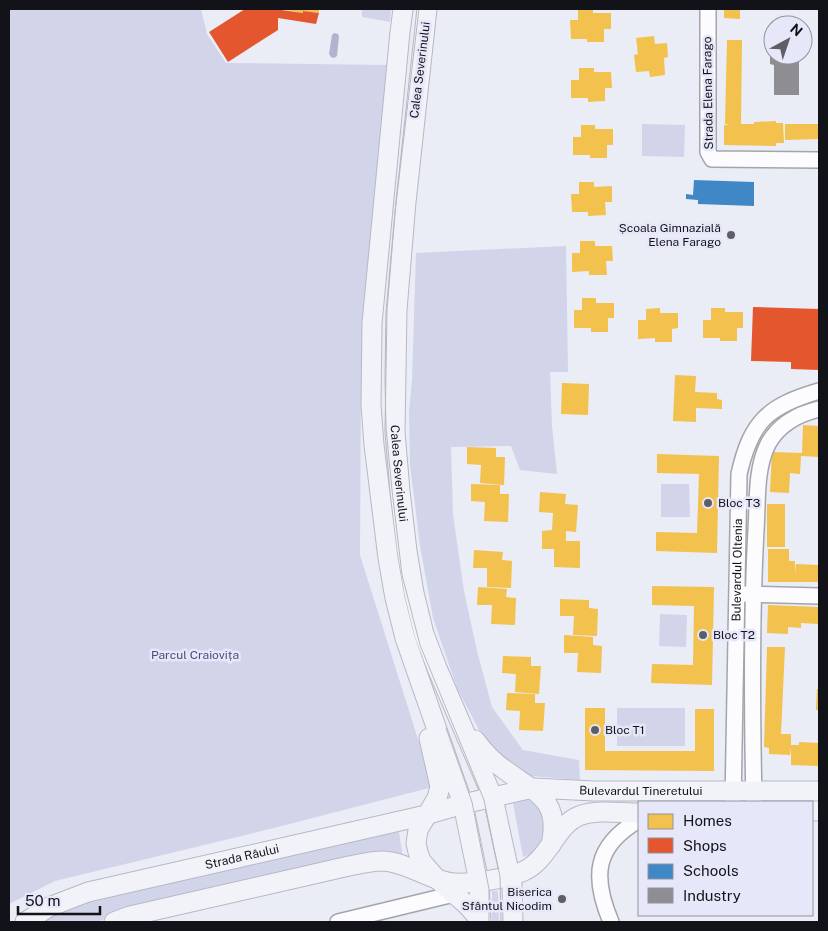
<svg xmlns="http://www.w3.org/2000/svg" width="828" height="931" font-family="'Public Sans',sans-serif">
<rect width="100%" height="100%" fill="#eaecf6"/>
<path fill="#d2d5ea" d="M9,9H201L207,34L226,63L387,65L361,378L360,555L433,787L270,829L55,881L9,904Z
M362,9H391L390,22L362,17Z
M642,124L685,125L684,157L642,156Z
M566,246L568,372H550L552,426L557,474L520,470L511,446L451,447L453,515L464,591L477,651L492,707L523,750L579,760L580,780L531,776L499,755L480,732L457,688L433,618L420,546L410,465L409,412L412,380L416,253Z
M661,484H689L690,517H661Z
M660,614L687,615L686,647L659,646Z
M617,708H685V746H617Z
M528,797L545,809L547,838L532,854L523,857L512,798Z
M399,832L403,858L127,911L96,922H34L59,908L340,842Z
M492,891H498L499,922H492Z"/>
<path fill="#b0b4d0" d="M334,33L338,34L339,36L337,56L334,58L331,57L329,54L332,35Z"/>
<path fill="#f2c14e" d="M281,9H319V13L303,11V13Z
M578,9H593V13H611V29H604V42H587V39H571L570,20H578Z
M724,9H740V19L724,18Z
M654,36L655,44L667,43L668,57L664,58L665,75L650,77L649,71L636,72L634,55L638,54L636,38Z
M727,40H742L741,124H754V122L776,121V123H783L784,143H776V146L724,145V125H730L725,124Z
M579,68H594V72H611L612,88H605V101L588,102V98H571V80H579Z
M785,124H819V139L785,140Z
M581,125H595V129H613V145H607V158H590V155H573V137H581Z
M579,182H594V187L612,186V202H605L606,215L588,216V212H572L571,194H579Z
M580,241H595V246H612L613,261H606L607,275H589V271L572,272V253H580Z
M582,298H596V303H614V318H608V332H591V328H574V310H582Z
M660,308V313H678V328L672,329V342H655V338L638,339V320H646V309Z
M711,308H725V312H743V328H737V341H720V338H703V320H711Z
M675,375L696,376L695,392L717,393V399L722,400V409L696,408V422L673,421Z
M562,383L589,384L588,415L561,414Z
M803,425L819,426V457L801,456L800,474L790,473L789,493L770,492L772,452L802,453Z
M467,447L496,448V457H505L504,485L480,483L481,465L467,464Z
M657,454L719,456L717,553L656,551V532L697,533L699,474L657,473Z
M471,484L500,485V494H509L508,522L484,521L485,502L471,501Z
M540,492L566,494L565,504L578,505L576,532L566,531V541H580V568L554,567V549H542V531L552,530L553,513L539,512Z
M767,504H785V547H767Z
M768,549H789V561H795V574L796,564L819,565V582H768Z
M474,550L503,552L502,560L512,561L511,588L487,587V568H473Z
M652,586L714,587L712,685L651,683L652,664L693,665L694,606L652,605Z
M478,587L507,589L506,597L516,598L515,625L491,624L492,605H477Z
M560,599L589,600V608L598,609L597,636L573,635L574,616H560Z
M768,605L819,607V624L801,623V628L788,627V634L767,633Z
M564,635L593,637V645L602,646L601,673L577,672L578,653H564Z
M767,647H785L781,734H791V745H799V742L819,743V766L791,765V748L790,755L769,754V748L764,747Z
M503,656L531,657V666H541L539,694L515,692L516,674L502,673Z
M817,689H819V710H816Z
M507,693L535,694V703H545L543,731L519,730L520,711L506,710Z
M585,708H605V751H695V709H714V771L585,770Z"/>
<path fill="#e4572e" d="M245,9H274L303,13V11L319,13L316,24L278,18V30L228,62L209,32Z
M753,307L819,309V370L791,369V362L751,361Z"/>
<path fill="#3f88c5" d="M694,180L754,182V206L698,204V200L686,199V194L693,195Z"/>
<path fill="#8d8d92" d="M770,55H799V95H774V65L770,64Z"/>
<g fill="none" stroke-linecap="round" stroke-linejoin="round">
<g stroke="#a4a5ac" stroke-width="18">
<g id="minor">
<path d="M708,9V152L712,159L819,160"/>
<path d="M742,594L819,596"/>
<path id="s1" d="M733,802L739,474C751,421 768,406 819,391"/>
<path d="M754,802C752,711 751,620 756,530C758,502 755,470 768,444C779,424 798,414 819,409"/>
<path d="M338,922L454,894"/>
<path d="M611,922C592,877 594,846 639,820"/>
</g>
</g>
<g stroke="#b6b8c5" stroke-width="21">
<g id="major">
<path d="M403,9L400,32L372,323L371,405L374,445L388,558L395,598L405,638L463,804L479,882L481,922"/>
<path id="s2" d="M427,9L406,202L397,310L395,432L400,491L407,551L414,593L424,634L437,668L493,798L512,885L513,922"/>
<path d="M429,738L440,787L437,798L418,830L416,843L418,852L421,861L436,878L467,905L481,921"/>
<path d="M475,740C483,751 493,762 505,770C536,793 561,799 551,845"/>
<path d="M812,811H819"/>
<path id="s3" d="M25,922L49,907L88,892L426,815L463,804L533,788L594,791H819"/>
<path d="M114,922L130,916L349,866C359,864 372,861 383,861C402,862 419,873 437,879C443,881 450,883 455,883C473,884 503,879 519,873C549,863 554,826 579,816C596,809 620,813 639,813"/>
</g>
</g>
<use href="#minor" stroke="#fcfcfe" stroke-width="15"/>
<use href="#major" stroke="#f2f3f9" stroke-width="19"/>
<path stroke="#b8b8ba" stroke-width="1" d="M419,9L395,212L386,313L385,378L386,428L392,490L402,575L420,645L484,800L500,877L501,922
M446,728L472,802L489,889V922"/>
</g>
<g fill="#5e5f66" stroke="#e6e8fa" stroke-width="2">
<circle cx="731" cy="235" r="5"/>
<circle cx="708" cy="503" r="5"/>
<circle cx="703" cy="635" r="5"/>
<circle cx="595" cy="730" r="5"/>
<circle cx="562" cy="899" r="5"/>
</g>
<g text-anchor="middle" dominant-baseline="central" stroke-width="5" stroke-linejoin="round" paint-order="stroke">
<g font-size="12" fill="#121319" stroke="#e6e8fa">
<text transform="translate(420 70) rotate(-83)">Calea Severinului</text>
<text transform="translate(708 93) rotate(-91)">Strada Elena Farago</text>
<text stroke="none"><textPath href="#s2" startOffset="466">Calea Severinului</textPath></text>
<text stroke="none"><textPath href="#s1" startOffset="232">Bulevardul Oltenia</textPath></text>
<text stroke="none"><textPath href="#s3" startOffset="635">Bulevardul Tineretului</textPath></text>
<text stroke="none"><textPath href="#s3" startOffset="228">Strada Râului</textPath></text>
</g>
<g font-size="12" fill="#121319" stroke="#e6e8fa" text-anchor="start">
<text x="721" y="228" text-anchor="end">Școala Gimnazială<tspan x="721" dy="14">Elena Farago</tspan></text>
<text x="718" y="503">Bloc T3</text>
<text x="713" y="635">Bloc T2</text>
<text x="605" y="730">Bloc T1</text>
<text x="552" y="892" text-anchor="end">Biserica<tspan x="552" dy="14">Sfântul Nicodim</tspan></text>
</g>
<g font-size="12" fill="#494c7e" stroke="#e6e8fa">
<text x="195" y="655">Parcul Craiovița</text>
</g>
</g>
<rect width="828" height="931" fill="none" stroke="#121319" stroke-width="20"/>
<rect x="638" y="801" width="175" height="115" fill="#e6e8fa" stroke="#9193a0"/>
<rect x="648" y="814" width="25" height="15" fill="#f2c14e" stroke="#9193a0"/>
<text x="683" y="826" font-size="15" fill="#121319">Homes</text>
<rect x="648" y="838" width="25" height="15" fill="#e4572e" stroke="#9193a0"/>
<text x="683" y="851" font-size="15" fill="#121319">Shops</text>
<rect x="648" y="864" width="25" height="15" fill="#3f88c5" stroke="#9193a0"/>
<text x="683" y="876" font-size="15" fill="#121319">Schools</text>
<rect x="648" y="888" width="25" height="15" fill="#8d8d92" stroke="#9193a0"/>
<text x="683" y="901" font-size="15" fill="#121319">Industry</text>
<g transform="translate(788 40) rotate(40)"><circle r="24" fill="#e6e8fa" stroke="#9193a0"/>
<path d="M0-4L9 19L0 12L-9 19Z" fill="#5e5f66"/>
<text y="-8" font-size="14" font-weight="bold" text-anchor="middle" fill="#121319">N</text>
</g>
<path d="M18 906v8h82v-8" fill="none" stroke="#121319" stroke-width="2.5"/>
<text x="25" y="906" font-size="15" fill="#121319" stroke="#e6e8fa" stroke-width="4" paint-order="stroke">50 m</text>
</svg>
